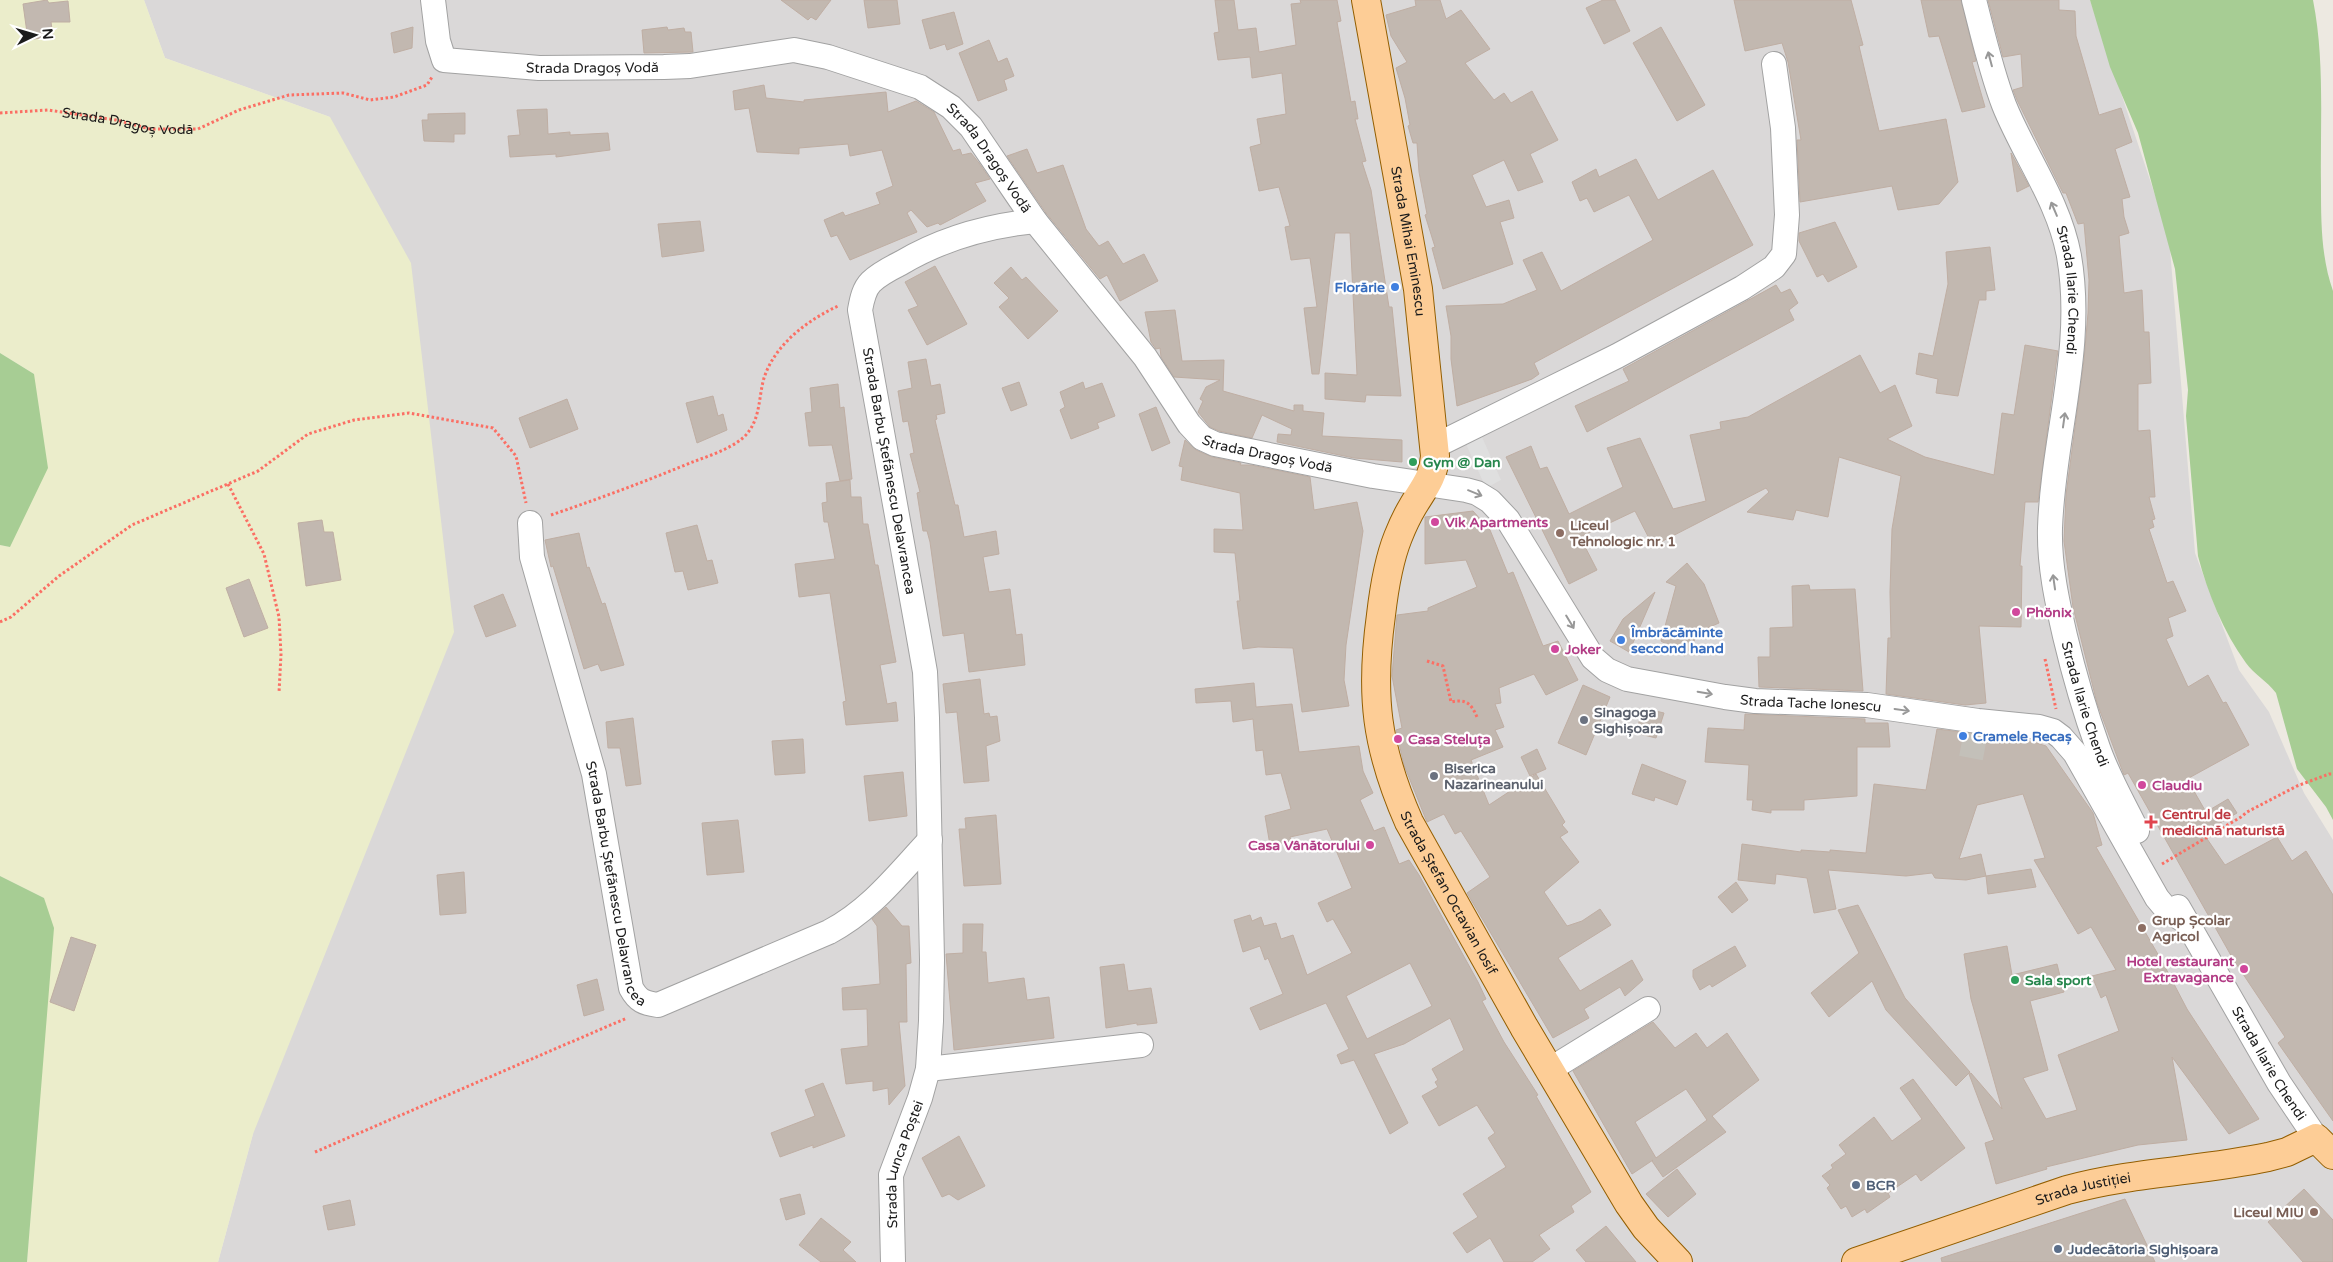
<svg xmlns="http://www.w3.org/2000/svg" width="2333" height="1262" font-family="'Varela Round',sans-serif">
<rect width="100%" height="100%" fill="#ede9e1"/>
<path fill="#dad8d8" d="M144,0H2090L2169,237L2195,553L2239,670L2269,712L2304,793L2333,840V1262H218L253,1134L330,117L165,58Z"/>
<path fill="#ebedcb" d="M0,0H144L165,58L330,117L411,263L454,632L253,1134L218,1262H27L33,1184L44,898L0,876V545L10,547L34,374L0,353Z"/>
<path fill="#a7cd94" d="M2090,0H2313C2325,60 2320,124 2321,186C2321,221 2321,257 2333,291V820L2326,807L2297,769L2276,693C2267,681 2254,674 2246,663C2223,631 2208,594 2198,556L2186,416L2188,390L2175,269L2138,133L2110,67Z
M0,353L34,374L48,468L10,547L0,545Z
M0,876L44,898L54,928L27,1262H0Z"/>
<path fill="#dfdfdf" d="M1482,437L1501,480L1486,488L1466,444Z"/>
<path fill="#c2b8b0" stroke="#bfaea3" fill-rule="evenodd" d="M47,0L49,3L68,1L70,22H51L53,36L28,40L23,4Z
M781,0H831L816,20L811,17L808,20Z
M864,0H897L900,24L868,28Z
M1215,0H1234L1238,30L1256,28L1259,52L1296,45L1291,4L1301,3L1300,0H1337L1341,21L1337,22L1351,102L1355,101L1358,119H1355L1366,161L1362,162L1371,190L1389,307H1392L1401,396L1366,395L1365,402L1325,399V373L1357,375L1350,233H1335L1319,374H1312L1304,308L1317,307L1310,258L1291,260L1285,227L1290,226L1279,187L1259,191L1250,147L1261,144L1257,119L1286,114L1282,73L1252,78L1250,57L1218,60L1214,33L1219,32Z
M1415,0H1440L1446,19L1461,10L1490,49L1465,63L1494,100L1504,93L1511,103L1532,91L1558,140L1530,154L1543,182L1518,191L1504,160L1472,175L1486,207L1509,200L1514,218L1500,222L1513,264L1443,289L1432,248L1435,247L1425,215L1427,214L1419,172L1417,143H1413L1408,126L1410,125L1405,98L1396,68L1407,62L1391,36L1386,15L1416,6Z
M1603,0H1615L1630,31L1604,44L1586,8Z
M1734,0H1851L1863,45L1859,46L1879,131L1946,119L1958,182L1939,204L1898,210L1892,186L1800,202L1797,140H1801L1788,62L1782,43L1745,51Z
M1921,0H1961L1976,61L1972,62L1985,107L1962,112L1939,36L1929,37Z
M1988,0H2059V10L2075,11L2076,36L2099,115L2121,108L2132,142L2115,149L2130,197L2122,199L2124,217L2129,233L2119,236L2124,293L2142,290L2144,332H2149L2151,383L2138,384V431L2150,430L2155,497H2149L2155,519L2152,520L2154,527L2149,529L2167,583L2173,581L2186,611L2168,618L2173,636L2166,639L2188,687L2208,675L2223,703L2226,702L2249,745L2187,779L2206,812L2228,799L2237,813L2203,833L2225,865L2277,837L2292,861L2306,851L2333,895V1121L2278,1043L2285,1037L2233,959L2128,773L2124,775L2097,703L2073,607L2064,541L2066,495L2084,360L2088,313L2089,280L2084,223L2078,224L2066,193H2063L2017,100L2013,90L2023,87L2021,54L2003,57Z
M954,12L963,44L947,50L945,44L930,49L922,20Z
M413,27L412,48L394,53L391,33Z
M667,27L668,30L684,28L685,32H691L693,52L644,53L642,30Z
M1661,27L1705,105L1677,121L1633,43Z
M989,40L998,62L1007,58L1014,76L1004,80L1007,90L978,101L959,53Z
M764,85L766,98L804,102V100L886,92L888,112L916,101L934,112L953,151L960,149L962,155L971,153L979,163L990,179L975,183L986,201L940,225L938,223L927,227L911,210L907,213L917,232L850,260L837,235L831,237L824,220L843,212L845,216L880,204L876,193L893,186L882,150L850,156L848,144L799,148V154L757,152L749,108L735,110L733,91Z
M547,109L548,134L570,132V135L608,133L610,150L556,157V154L510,157L508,136L520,135L517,110Z
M465,113V134H454V142L424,141L422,120H428V114Z
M1027,149L1037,173L1063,165L1086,229L1099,246L1108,241L1123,264L1144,254L1158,281L1120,301L1107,275L1100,279L1046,213L1007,156Z
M2011,153L2029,186L2017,192Z
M1636,159L1658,200L1713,170L1753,245L1534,363L1539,374L1532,379L1457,406L1451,359V336L1446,306L1503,304L1537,290L1523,260L1542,252L1561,291L1653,240L1629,195L1594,212L1587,198L1580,201L1572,182L1596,169L1599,177Z
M700,221L704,251L662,257L658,224Z
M1835,222L1857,267L1828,282L1823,274L1817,277L1799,241V233Z
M1990,247L1995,290L1986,291V300H1979L1958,396L1936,393L1938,379L1916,374L1919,353L1933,356L1948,284L1946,252Z
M935,266L967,324L927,345L908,310L918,306L905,282Z
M1011,267L1022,280L1026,277L1058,311L1028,339L999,307L1009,298L994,283Z
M1776,285L1781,293L1790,289L1798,303L1789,310L1794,320L1587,432L1575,406L1629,381L1623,369Z
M1175,310L1182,361L1224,360L1223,391L1294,411V405H1303V411L1324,413L1322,436L1402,440V462L1354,458L1277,442L1278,434L1291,435L1292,429L1262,415L1252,438L1219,431L1210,427L1198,412L1203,401L1200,399L1206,387L1220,380L1174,377L1161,357L1160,348L1156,349L1151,342L1145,312Z
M2025,345L2058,351L2057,357L2038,502H2025L2020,566H2022L2021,627L1979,626L1986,703L1965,705L1886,694L1888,638H1891L1890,592L1892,529L1901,476L1839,457L1828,517L1796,510L1793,520L1747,512L1769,492L1766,488L1653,546L1635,511L1580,537L1597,570L1569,584L1506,457L1531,446L1540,469L1547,467L1569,514L1623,487L1607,448L1640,438L1673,509L1706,501L1690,435L1721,429L1720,422L1748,417L1860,355L1880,393L1895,385L1912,426L1887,439L1925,457L1994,475L2002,413L2014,415Z
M926,359L931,386L940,384L945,413L936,415L937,419L935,420L955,505H958L964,537L996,531L999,554L983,557L989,592L1010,589L1016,635L1022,634L1025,665L969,672L964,633L943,636L930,542L927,531H923L917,493L920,492L910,454L914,453L908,421L903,422L898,391L912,388L908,362Z
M1019,382L1027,405L1011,411L1002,388Z
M1083,382L1085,389L1102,383L1115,416L1097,423L1099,428L1071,439L1060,410L1065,407L1060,392Z
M838,384L840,408L844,407L852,479L840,481L832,445L809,446L805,413L812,412L810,388Z
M713,396L718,416L723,414L727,430L697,443L686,403Z
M567,399L578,429L530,448L519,418Z
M1156,407L1170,443L1152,451L1139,414Z
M1185,440L1196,450L1212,457L1241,463L1240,465H1251L1310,477L1314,510L1357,502L1363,531L1346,645L1344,680L1349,706L1302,712L1293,648L1258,647L1243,649L1237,601H1240L1235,553L1214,552V529L1243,530L1240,493L1181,480L1183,467L1179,466Z
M850,480L851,497H861L863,524H868L875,565H878L896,662L880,665L887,704L896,702L898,721L846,725L843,702L846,701L830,593L799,597L795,564L835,559L828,522H824L822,503L827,502L826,483Z
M1473,511L1490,530L1508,574L1513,572L1543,646L1558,641L1578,680L1546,695L1534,674L1499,688L1501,703L1495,704L1504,727L1495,730L1503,747L1471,760L1489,805L1536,774L1565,822L1562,825L1568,832L1560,837L1579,862L1544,892L1567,926L1582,921L1600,909L1611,925L1558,958L1580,991L1632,960L1643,980L1625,996L1620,987L1584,1009L1589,1018L1553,1038L1467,893L1490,877L1461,831L1455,834L1444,814L1427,822L1404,765L1396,730L1402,728L1392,676L1397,615L1428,611V608L1477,587L1466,560L1425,564V517Z
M322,520L324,532H333L341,580L306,586L298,523Z
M697,525L707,561L712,560L718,583L688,590L683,571L675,572L666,533Z
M579,533L587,568L589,567L602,604L605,603L624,665L601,671L598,664L584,669L553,566L551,567L545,540Z
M1687,563L1704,584L1719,623L1700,631L1685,656L1661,641L1676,586L1666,582Z
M249,579L268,628L244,637L226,588Z
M1809,585L1810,590L1855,589L1863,691L1759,687L1758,657H1770V628L1793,627L1792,586Z
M1655,592L1629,652L1610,641L1623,619Z
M503,594L516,626L486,637L474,606Z
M980,679L984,714L989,713L990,717L997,716L1000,741L986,746L989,781L964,783L957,712L946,713L943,684Z
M1254,683L1256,707L1292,704L1299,752L1359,746L1363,771L1373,793L1360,800L1374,831L1384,827L1399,864L1409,860L1419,875L1478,982L1486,999L1482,1001L1504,1042L1538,1095L1536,1096L1591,1192L1571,1206L1574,1212L1539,1235L1550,1249L1532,1262H1504L1490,1238L1467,1253L1453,1233L1478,1217L1463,1194L1506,1167L1488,1138L1495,1133L1477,1105L1439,1126L1422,1096L1438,1087L1435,1082L1438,1080L1432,1069L1464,1050L1450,1018L1404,1044L1374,1054L1408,1123L1390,1134L1354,1060L1341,1064L1337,1055L1349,1049L1326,1003L1260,1030L1250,1008L1283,994L1268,958L1265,960L1260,946L1243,952L1234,920L1250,915L1252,921L1261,917L1264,926L1276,923L1281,939L1293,935L1307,975L1352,953L1333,919L1327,922L1318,903L1352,888L1327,829L1290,837L1291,841L1270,845L1265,816L1291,809L1281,773L1266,775L1263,750L1256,751L1253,719L1233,722L1231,701L1196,703L1195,689ZM1410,963L1432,1006L1367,1039L1346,996Z
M1583,685L1610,697L1586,755L1558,743Z
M1643,708L1664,713L1656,738L1636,733Z
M1745,714L1865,719V723H1888L1890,747H1857V796L1804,800V810H1771V813L1752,810L1753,800H1747L1749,765L1705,762L1708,728L1744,730Z
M633,718L641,784L626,786L620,748H608L606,722Z
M1937,729L2027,740L2046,746L2093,813L2102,845L2096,847L2163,963L2187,1009L2259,1119L2229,1134L2172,1057L2187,1140L2138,1145L2046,1167L2047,1169L1996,1184L1985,1143L1994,1140L1969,1074L1971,1073L2002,1109L1971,999L1964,954L2007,946L2012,975L2057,964L2064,992L2030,1001L2048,1070L2023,1078L2046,1119L2077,1110L2058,1055L2119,1031L2106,995L2101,998L2092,976L2116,970L2091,927L2078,934L2034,860L2045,858L2023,794L1977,805L1959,859L1981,854L1986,876L1966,880L1935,878L1932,873L1906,876L1828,870L1836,909L1814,913L1807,878L1776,874L1775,884L1738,880L1742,844L1801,852V850L1830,852V850L1866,853L1874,784L1926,790Z
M803,739L805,773L775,775L772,741Z
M1537,749L1546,769L1530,776L1521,757Z
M1642,764L1686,781L1677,805L1655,797L1654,801L1632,794Z
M903,772L907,816L869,821L864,776Z
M996,815L1001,884L964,886L959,829H966L965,818Z
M738,820L744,872L707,875L702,823Z
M2031,869L2036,887L1988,894L1986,876Z
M464,872L466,913L440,915L437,875Z
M1736,882L1748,900L1732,913L1718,897Z
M1858,905L1905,998L1970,1072L1956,1086L1886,1010L1872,981L1829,1017L1811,993L1859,953L1838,910Z
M886,907L902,926H909L911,963L906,964L907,1022H899L905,1086L889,1105L888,1088L873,1091V1081L846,1084L841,1049L868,1046L867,1009L843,1010L842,988L880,984L877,926L872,919Z
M963,924H983L982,952H986L988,983L1024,978L1027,1000L1049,997L1054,1038L954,1050L946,954L963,953Z
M71,937L96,945L74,1011L50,1002Z
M1735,946L1746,966L1712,987L1710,984L1700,990L1693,977V970Z
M1124,964L1128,991L1151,988L1157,1023L1137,1025V1023L1106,1028L1100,967Z
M597,979L604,1010L584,1016L577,985Z
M1653,1022L1675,1048L1696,1033L1707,1048L1727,1033L1759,1080L1712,1116L1726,1132L1663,1177L1652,1161L1653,1160L1632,1174L1573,1071ZM1686,1089L1707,1120L1656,1158L1635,1122Z
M1913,1079L1965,1148L1921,1181L1916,1174L1888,1193L1890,1197L1867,1213L1865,1209L1852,1217L1846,1206L1841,1209L1827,1188L1830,1185L1822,1176L1833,1168L1831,1165L1846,1154L1839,1145L1874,1117L1892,1141L1922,1119L1900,1088Z
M823,1083L845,1136L813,1148V1145L780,1157L771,1133L815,1116L805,1090Z
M959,1136L985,1186L958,1200L949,1194L942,1197L922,1158Z
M1677,1169L1696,1194L1668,1217L1646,1194Z
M2304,1189L2333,1220V1262H2303L2268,1222Z
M800,1194L805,1214L786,1220L780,1199Z
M2125,1199L2155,1262H1942L1941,1258Z
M350,1200L355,1225L328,1230L323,1206Z
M821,1218L851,1242L843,1250L856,1262H821L799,1245Z
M1606,1226L1636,1262H1586L1576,1250Z"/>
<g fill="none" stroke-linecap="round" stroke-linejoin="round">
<path stroke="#c3c0b9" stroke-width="24" stroke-dasharray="24 12" stroke-linecap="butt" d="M1971,758L1976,731"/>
<g stroke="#a2a2a2" stroke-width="26">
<g id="minor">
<path id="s2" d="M433,0L438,41L444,60L539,68L664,67L690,66L794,50L828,57L920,87L951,107L971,127L1035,221L1145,357L1189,424L1202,438L1215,444L1373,476L1466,490L1477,493L1490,501L1508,520L1593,658L1607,670L1627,679L1725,697L1755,701L1867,705L1978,721L2039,727L2053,731L2061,737L2075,753L2157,898L2167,910L2185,921"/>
<path id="s3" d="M1974,0C1983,35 1991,71 2004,105C2024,155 2059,201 2069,256C2085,348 2053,437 2050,528C2049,565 2057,601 2065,636C2074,674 2085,712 2098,748C2108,777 2124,804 2137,831"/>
<path d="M1435,446L1617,356L1742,288L1774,267L1784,254L1787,215L1783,128L1774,64"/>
<path id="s4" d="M530,523L532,557L594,774L631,988C638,1001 644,1003 658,1005L829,932C871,910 898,874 930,840"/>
<path id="s5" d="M2178,907L2279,1083L2316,1138"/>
<path d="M928,1069L1141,1045"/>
<path d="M1549,1070L1648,1009"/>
<path id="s6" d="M893,1262L891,1175L920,1098L928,1069L931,1021L932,960L927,718L925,672L918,632L860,310C862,299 864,289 871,282C879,274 891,268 901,263C943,238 987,226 1035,221"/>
</g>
</g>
<g stroke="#935e00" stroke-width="30">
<g id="major">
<path id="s7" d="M1366,0L1418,289L1435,456C1434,477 1423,489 1413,506C1407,516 1402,527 1398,537C1388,562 1384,589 1381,615C1370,695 1376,747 1409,822L1524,1027L1629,1204L1646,1228L1678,1262"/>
<path id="s8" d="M1856,1262L2067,1190C2133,1172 2201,1171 2268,1157L2287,1152L2316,1138L2333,1155"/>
</g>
</g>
<g stroke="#fb6f64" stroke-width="3" stroke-dasharray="2.5 2.5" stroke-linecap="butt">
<path id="s1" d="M0,113L48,110L116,120L150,129H198L239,110L289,95L343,93L370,100L394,97L427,85L432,77"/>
<path d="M228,484L264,554L279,617L281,654L279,693"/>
<path d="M551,515C598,499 644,482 690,463C708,456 729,450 744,437C761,420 758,399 764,378C775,344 808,320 838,306"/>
<path d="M0,622L11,617L59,576L132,525L258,471L308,434L354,420L409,413L493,428L516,456L526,503"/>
<path d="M2045,659L2056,709"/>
<path d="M1427,661L1443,666L1451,702C1466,699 1471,703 1477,717"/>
<path d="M2162,864L2241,817L2247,812L2297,786L2329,774H2333"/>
<path d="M315,1152L627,1018"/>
</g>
<use href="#minor" stroke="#fff" stroke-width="24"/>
<use href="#major" stroke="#fdcd96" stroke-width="28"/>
</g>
<defs><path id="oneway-shaft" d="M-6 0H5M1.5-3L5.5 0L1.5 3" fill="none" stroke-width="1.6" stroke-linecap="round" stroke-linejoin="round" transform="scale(1.25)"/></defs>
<g stroke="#989898">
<use href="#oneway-shaft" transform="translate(1990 59) rotate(-105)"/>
<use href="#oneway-shaft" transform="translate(2054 209) rotate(-113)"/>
<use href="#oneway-shaft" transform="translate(2064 420) rotate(-82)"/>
<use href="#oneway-shaft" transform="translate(1475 493) rotate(22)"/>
<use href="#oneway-shaft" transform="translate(2054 582) rotate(-98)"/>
<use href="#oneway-shaft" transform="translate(1570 622) rotate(59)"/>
<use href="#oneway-shaft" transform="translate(1705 693) rotate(10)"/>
<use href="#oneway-shaft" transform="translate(1902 710) rotate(8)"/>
</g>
<g fill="#3f7fe0" stroke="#fff" stroke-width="2">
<circle cx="1395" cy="287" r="5"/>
<circle cx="1621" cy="640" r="5"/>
<circle cx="1963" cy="736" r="5"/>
</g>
<g fill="#2e9e5b" stroke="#fff" stroke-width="2">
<circle cx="1413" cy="462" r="5"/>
<circle cx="2015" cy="980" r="5"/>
</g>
<g fill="#d1479c" stroke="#fff" stroke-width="2">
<circle cx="1435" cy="522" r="5"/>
<circle cx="2016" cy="612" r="5"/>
<circle cx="1555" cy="649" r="5"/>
<circle cx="1398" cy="739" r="5"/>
<circle cx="2142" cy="785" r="5"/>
<circle cx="1370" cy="845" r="5"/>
<circle cx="2244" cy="969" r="5"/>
</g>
<g fill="#8d6e63" stroke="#fff" stroke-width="2">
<circle cx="1560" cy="533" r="5"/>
<circle cx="2142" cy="928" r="5"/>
<circle cx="2314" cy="1212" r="5"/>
</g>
<g fill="#6b7280" stroke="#fff" stroke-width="2">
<circle cx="1584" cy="720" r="5"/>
<circle cx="1434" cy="776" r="5"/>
</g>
<path fill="#e0444e" stroke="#fff" stroke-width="2" d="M2148.5 814.5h5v5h5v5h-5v5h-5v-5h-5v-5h5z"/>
<g fill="#5c6f8a" stroke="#fff" stroke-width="2">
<circle cx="1856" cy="1185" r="5"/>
<circle cx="2058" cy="1249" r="5"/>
</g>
<g text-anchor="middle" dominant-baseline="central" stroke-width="4.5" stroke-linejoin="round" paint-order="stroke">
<g font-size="14" fill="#1b1b1b" stroke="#fff">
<text stroke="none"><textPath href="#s2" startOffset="210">Strada Dragoș Vodă</textPath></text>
<text stroke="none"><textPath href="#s1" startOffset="129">Strada Dragoș Vodă</textPath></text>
<text stroke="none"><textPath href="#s2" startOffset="645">Strada Dragoș Vodă</textPath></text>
<text stroke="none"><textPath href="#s7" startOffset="245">Strada Mihai Eminescu</textPath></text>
<text stroke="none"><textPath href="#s3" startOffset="308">Strada Ilarie Chendi</textPath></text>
<text stroke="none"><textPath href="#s2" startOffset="1065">Strada Dragoș Vodă</textPath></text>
<text transform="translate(889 471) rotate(80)">Strada Barbu Ștefănescu Delavrancea</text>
<text stroke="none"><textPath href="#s2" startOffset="1708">Strada Tache Ionescu</textPath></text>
<text stroke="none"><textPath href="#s3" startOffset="728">Strada Ilarie Chendi</textPath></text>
<text stroke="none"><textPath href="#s4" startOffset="372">Strada Barbu Ștefănescu Delavrancea</textPath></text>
<text stroke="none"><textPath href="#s7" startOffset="925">Strada Ștefan Octavian Iosif</textPath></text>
<text stroke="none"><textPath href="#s5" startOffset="181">Strada Ilarie Chendi</textPath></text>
<text stroke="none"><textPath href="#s6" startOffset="100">Strada Lunca Poștei</textPath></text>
<text stroke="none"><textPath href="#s8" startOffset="239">Strada Justiției</textPath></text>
</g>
<g font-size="14" font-weight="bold" fill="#366cbe" stroke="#fff" text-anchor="start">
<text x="1385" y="287" text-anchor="end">Florărie</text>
<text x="1631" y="632">Îmbrăcăminte<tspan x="1631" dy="16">seccond hand</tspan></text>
<text x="1973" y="736">Cramele Recaș</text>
</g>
<g font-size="14" font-weight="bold" fill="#27864d" stroke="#fff" text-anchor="start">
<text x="1423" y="462">Gym @ Dan</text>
<text x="2025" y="980">Sala sport</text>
</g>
<g font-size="14" font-weight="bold" fill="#b23c85" stroke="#fff" text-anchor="start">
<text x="1445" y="522">Vik Apartments</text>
<text x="2026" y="612">Phönix</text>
<text x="1565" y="649">Joker</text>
<text x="1408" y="739">Casa Steluța</text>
<text x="2152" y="785">Claudiu</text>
<text x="1360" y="845" text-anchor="end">Casa Vânătorului</text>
<text x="2234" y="961" text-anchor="end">Hotel restaurant<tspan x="2234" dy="16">Extravagance</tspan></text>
</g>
<g font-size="14" font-weight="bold" fill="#785e54" stroke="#fff" text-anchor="start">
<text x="1570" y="525">Liceul<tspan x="1570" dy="16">Tehnologic nr. 1</tspan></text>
<text x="2152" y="920">Grup Școlar<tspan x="2152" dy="16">Agricol</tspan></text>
<text x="2304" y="1212" text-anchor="end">Liceul MIU</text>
</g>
<g font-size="14" font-weight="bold" fill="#5b616d" stroke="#fff" text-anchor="start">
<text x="1594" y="712">Sinagoga<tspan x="1594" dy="16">Sighișoara</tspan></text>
<text x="1444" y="768">Biserica<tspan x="1444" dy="16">Nazarineanului</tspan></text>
</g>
<g font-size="14" font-weight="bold" fill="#be3a42" stroke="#fff" text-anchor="start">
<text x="2162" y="814">Centrul de<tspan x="2162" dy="16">medicină naturistă</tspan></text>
</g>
<g font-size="14" font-weight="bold" fill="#4e5e75" stroke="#fff" text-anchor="start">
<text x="1866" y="1185">BCR</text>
<text x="2068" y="1249">Judecătoria Sighișoara</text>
</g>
</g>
<g transform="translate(35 35) rotate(85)" stroke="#ffffff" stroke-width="4" paint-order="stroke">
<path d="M0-4L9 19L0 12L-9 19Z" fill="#1b1b1b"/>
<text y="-8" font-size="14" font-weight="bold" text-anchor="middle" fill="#1b1b1b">N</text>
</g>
</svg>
